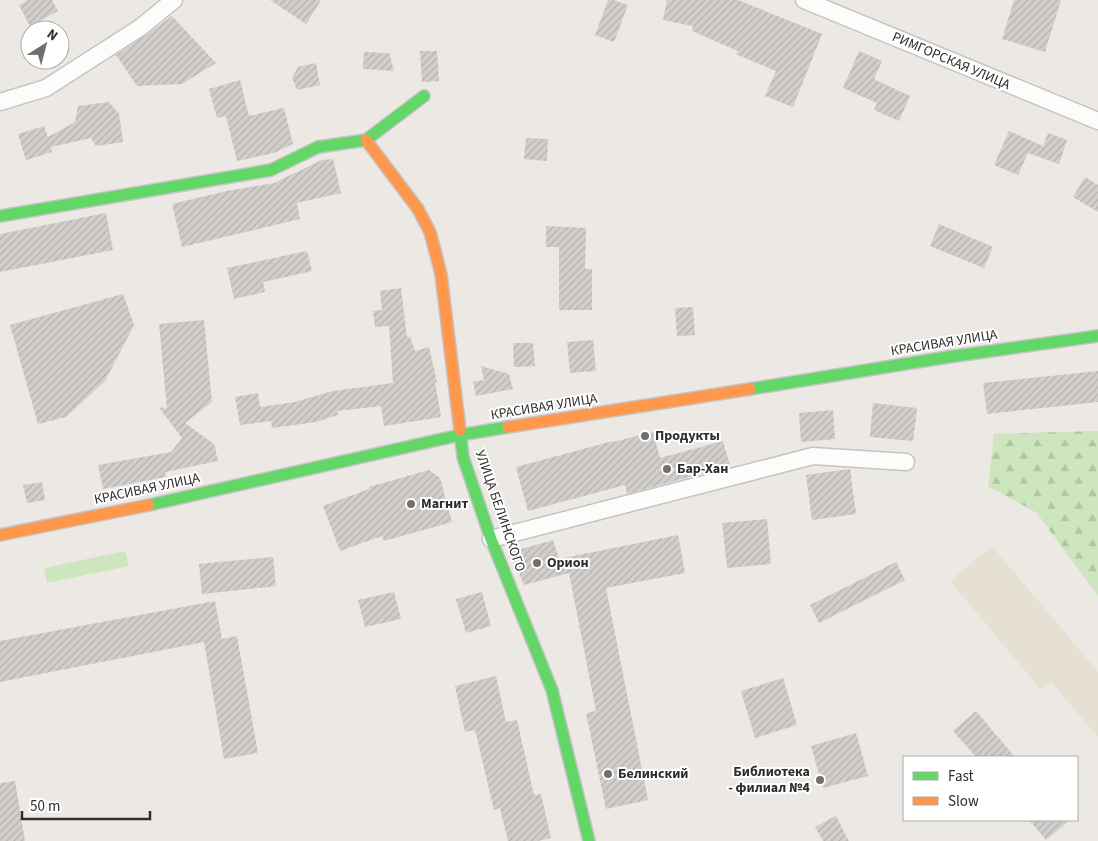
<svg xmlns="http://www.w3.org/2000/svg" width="1098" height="841" font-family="'Source Sans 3',sans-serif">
<defs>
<pattern id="forest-firs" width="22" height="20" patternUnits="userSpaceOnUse" patternTransform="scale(1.25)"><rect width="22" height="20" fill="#cee6be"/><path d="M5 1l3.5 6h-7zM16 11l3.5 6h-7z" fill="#b1c6a4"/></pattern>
<pattern id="building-hatch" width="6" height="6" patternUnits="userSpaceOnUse" patternTransform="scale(1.25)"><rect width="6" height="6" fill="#d1cecb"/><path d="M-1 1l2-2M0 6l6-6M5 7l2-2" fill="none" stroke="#b4b1af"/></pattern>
</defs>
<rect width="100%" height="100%" fill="#ece8e4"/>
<path fill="#e6e0d3" d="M992,546L1098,672V737L1051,682L1041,690L950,581Z"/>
<path fill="#cee6be" d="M125,551L129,566L47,583L44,568Z"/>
<path fill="url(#forest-firs)" d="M1098,431V596L1037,513L988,486L994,434Z"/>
<path fill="url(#building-hatch)" d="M28,0H52L58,11L30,26L19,5Z
M270,0H321L306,24Z
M608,0H613L628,5L614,42L595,35Z
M667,0H738L822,34L793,107L765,96L776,71L736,54L738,51L692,31L693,26L663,20Z
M1014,0H1061L1045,52L1002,39Z
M172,16L216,63L182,84L137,86L116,55L146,35Z
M420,51H437L439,81L422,82Z
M859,51L882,61L874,79L910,96L899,121L874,110L877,103L843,88Z
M364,52L389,53L394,71L363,69Z
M316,63L320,85L297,90L292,78L298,67Z
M240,80L249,116L284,108L293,144L274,153L237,161L226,116L217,118L209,89Z
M109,102L119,114L123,142L96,146L91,138L51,147L52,152L26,160L18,134L44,126L48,137L75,122L78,106Z
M1009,131L1043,146L1048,133L1067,140L1059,164L1028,153L1018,175L994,165Z
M526,138L548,139L547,161L524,159Z
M333,159L341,193L297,203L300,219L182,247L172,204L227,191L274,183L322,160Z
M1085,177L1098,185V212L1073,197Z
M106,213L113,250L0,272V234Z
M939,224L993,247L984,268L930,246Z
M546,226L586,228L585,269H592V310H559V247H546Z
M307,251L312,271L263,282L265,292L234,299L227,268Z
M401,288L407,337H410L415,351L429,347L437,382H435L441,417L384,426L381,406L337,411L338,415L316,422L272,428L271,421L240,425L235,397L258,393L260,407L295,402L333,391L393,383L389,326L375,327L373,311L382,310L380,291Z
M123,294L134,325L105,381L66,417L38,424L10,325Z
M693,307L695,335L677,336L675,308Z
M204,320L212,402L185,423L214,444L218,461L165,472L166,477L103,489L98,465L171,452L182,438L160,409L162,407L164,409L167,408L159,324Z
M593,340L596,371L570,373L567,342Z
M513,343H533L535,366L514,367Z
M481,366L509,374L513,389L476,396L473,382L484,380Z
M1098,371V402L987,414L983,383Z
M873,403L917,408L913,441L870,437Z
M833,410L835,439L801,442L799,413Z
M653,432L660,458L723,441L730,466L627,494L625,485L528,511L516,467L613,441V442Z
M850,469L856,514L812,520L806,475Z
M429,470L440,478L452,522L384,541L382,536L340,551L323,506L369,489V487Z
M42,482L45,500L27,503L23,485Z
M767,519L771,564L727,568L722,523Z
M678,535L685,573L606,588L648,800L606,809L586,713L596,711L569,573L524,585L511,552L553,540L559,559Z
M273,557L276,586L202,594L199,564Z
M896,562L905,580L819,623L810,605Z
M394,592L401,619L365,627L358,600Z
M482,592L491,626L466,633L456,599Z
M215,601L222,639L237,636L258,753L224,759L204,642L0,682V641Z
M496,676L506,722L517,720L534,795L541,794L551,838L538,841H508L500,808L494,810L475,730L465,732L455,686Z
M783,678L797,725L755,738L741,691Z
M976,711L1015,757H976L953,731Z
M856,733L868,776L823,788L811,746Z
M15,781L25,841H0V783Z
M836,816L849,841H823L815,827Z
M1029,820H1070L1046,840Z"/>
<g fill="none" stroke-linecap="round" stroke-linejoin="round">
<g stroke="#c5c4c5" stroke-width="19">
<path id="street" d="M804,0L1098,121
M0,102L46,88L141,27L174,0
M491,539L813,456L906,462"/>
</g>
<g stroke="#c5c4c5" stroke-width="14">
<path id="fast" d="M0,216L271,170L318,147L366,140L424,96
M750,389L948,357L1098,336
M460,430L463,457L491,539L552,690L589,841
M149,505L460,435L508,427"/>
</g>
<g stroke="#c5c4c5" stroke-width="14">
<path id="slow" d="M366,140L418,209L430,232L441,274L460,430
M508,427L750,389
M0,535L149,505"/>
</g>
<use href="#street" stroke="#fcfcfb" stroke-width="16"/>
<use href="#fast" stroke="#63d668" stroke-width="11"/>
<use href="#slow" stroke="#ff974d" stroke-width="11"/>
</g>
<g fill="#706f6e" stroke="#fff" stroke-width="2">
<circle cx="645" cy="436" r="5"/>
<circle cx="667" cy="469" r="5"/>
<circle cx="411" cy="504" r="5"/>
<circle cx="537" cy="563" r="5"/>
<circle cx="608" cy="774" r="5"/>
<circle cx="820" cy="780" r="5"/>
</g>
<g text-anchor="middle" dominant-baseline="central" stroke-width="4" stroke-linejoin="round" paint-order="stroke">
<g font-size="14" fill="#2e2e2e" stroke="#fff">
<text transform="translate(951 61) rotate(23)">РИМГОРСКАЯ УЛИЦА</text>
<text transform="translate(944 343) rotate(-9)">КРАСИВАЯ УЛИЦА</text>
<text transform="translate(544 407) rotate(-9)">КРАСИВАЯ УЛИЦА</text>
<text transform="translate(147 489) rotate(-12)">КРАСИВАЯ УЛИЦА</text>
<text transform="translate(500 511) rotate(71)">УЛИЦА БЕЛИНСКОГО</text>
</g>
<g font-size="14" font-weight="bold" fill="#2e2e2e" stroke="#fff" text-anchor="start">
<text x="655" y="436">Продукты</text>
<text x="677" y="469">Бар-Хан</text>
<text x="421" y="504">Магнит</text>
<text x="547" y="563">Орион</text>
<text x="810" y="772" text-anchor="end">Библиотека<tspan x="810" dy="16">- филиал №4</tspan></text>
<text x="618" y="774">Белинский</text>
</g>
</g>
<rect x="903" y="756" width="175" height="65" fill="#ffffff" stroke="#ababab"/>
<rect x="913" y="772" width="25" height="8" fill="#63d668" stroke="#ababab"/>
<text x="948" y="781" font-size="15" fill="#2e2e2e">Fast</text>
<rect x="913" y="797" width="25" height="8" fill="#ff974d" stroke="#ababab"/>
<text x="948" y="806" font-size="15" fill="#2e2e2e">Slow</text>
<g transform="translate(45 45) rotate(36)"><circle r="24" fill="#ffffff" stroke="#ababab"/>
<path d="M0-4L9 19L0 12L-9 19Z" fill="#706f6e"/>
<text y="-8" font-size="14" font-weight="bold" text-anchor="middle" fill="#2e2e2e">N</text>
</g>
<path d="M22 811v8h128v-8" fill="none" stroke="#2e2e2e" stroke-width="2.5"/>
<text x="30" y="811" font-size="15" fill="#2e2e2e" stroke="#ffffff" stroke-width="4" paint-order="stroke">50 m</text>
</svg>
